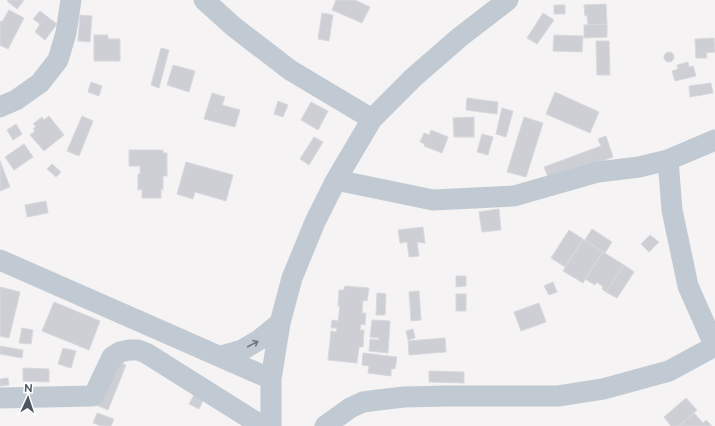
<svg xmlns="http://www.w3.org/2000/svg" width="715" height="426" font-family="Raleway,sans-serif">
<rect width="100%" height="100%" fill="#f5f3f3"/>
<path fill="#cdcfd5" stroke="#d7d9de" d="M8,0H24L17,9L7,1Z
M336,0H355L370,7L362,23L332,10Z
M606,4L607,24L588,25L587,15L585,16L584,5Z
M554,5H565V14H554Z
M9,10L24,18L8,49L0,45V21L2,22Z
M40,11L57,24L45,40L35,32L40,24L33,19Z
M322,13L333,15L329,41L318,39Z
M543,13L554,20L537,44L527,38Z
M80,15L92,16L90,42L78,41Z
M607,24V37L584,38V25Z
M94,35H108V39H120V61H94Z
M554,35L583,36L582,52L553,51Z
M714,38L715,52L706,53L707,58H696L695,39Z
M596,41H609L610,75H597Z
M161,48L169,50L159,88L151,85Z
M664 57a5 5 0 1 1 10 0a5 5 0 1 1-10 0Z
M688,62L689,67L693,66L696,76L675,81L672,71L678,69L677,65Z
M173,65L195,71L189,92L167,85Z
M91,82L102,86L99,96L88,92Z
M711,83L713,93L690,97L689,86Z
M555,92L599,112L590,133L546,114Z
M212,93L225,97L222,105L240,110L235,127L204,119Z
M467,98L498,102L497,114L466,110Z
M278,101L288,105L283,117L274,114Z
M311,102L328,111L318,130L301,120Z
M502,108L513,111L506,137L496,134Z
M49,116L64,135L44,151L30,135L35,131L33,129L36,126L33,124L42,117L44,120Z
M82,116L93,121L79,156L67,151Z
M474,117V137H454L453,118Z
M524,117L543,123L526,177L507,172Z
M16,124L22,134L13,140L7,130Z
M431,130L448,137L442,153L424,146L425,144L420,142L424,133L429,135Z
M482,134L493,137L488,155L477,152Z
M606,136L613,157L549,180L544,167L601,146L598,139Z
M314,137L323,142L309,165L300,159Z
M24,144L33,157L14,170L5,157Z
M129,150H163V153H167V176H163V190L161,189V198H142V189L138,190V174H140V166H129Z
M0,161L10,187L0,191Z
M186,162L233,175L226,201L195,192L193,199L177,194Z
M52,164L61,172L56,177L47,169Z
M46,201L48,213L27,217L25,205Z
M499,209L501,230L482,232L479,212Z
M423,227L425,243L417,242L419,256L409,257L407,242L400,243L398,230Z
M592,229L612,242L605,253L585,240Z
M569,230L583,239L565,267L551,258Z
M650,235L659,242L649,252L641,244Z
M583,239L603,252L583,283L563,271Z
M603,252L624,265L606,292L602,289L603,287L597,282L595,285L585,279Z
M624,265L634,272L617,298L606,292Z
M456,276H466V286L456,287Z
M553,282L557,292L549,295L544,286Z
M345,286L369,288L367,301L363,300L362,313H366L365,325L361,324L360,330H364L363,347H359L357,363L328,360L331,331L336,332L337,328H331L332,320L338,321L340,306H338L339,290H344Z
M0,287L20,292L9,338L0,336Z
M419,291L421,320L411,321L409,292Z
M377,293L386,294L385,315H376Z
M456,294H466V311H456Z
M54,302L100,321L89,350L42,331Z
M539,303L546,322L521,331L514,312Z
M372,320L390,321L388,353L369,351L370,339L379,340V338L370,337Z
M22,328L33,330L31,344L19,343Z
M413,329L415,338L408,340L406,331Z
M445,338L446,352L409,355L408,341Z
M0,346L23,350L22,358L0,354Z
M63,348L76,351L71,368L58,364Z
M363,353L397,357L395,369H391V376L368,373L369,366L362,365Z
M114,360L126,365L108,410L96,405Z
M23,368L49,369V382L23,381Z
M429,371L464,372V383L429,382Z
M8,378L9,385L0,386V379Z
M196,391L205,396L199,409L189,404Z
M686,398L697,410L679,426H671L664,417Z
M97,413L114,419L111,426H101L93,423Z
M694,413L703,423L706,420L712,426H679Z"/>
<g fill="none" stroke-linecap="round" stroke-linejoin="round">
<path stroke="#c1cad2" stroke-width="21" d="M204,0L234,27L290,70L372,119
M0,107L16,100L40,83L58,60L66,33L71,0
M668,160L672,210L688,286L715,347
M336,180L433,200L514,196L598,172L639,167L668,160L715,140
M0,260L271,379
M221,356L242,350L259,340L280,323
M0,398L92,396L95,393L112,357L120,352L129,350H138L146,353L262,426
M271,426V379L280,323L292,278L315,222L336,180L372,119L414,77L460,37L508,0
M325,426L350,408L363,402L378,400L404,397L446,396H558L603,389L669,371L715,346"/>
</g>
<defs><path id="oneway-shaft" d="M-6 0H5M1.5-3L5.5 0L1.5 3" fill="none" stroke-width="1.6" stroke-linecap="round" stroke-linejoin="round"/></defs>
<use stroke="#6e7983" href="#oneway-shaft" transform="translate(253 344) rotate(-28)"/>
<g transform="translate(28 398) rotate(3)" stroke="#ffffff" stroke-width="3" paint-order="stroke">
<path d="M0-3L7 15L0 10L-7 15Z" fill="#4a5661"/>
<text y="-6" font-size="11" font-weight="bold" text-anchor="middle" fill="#4a5661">N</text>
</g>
</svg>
